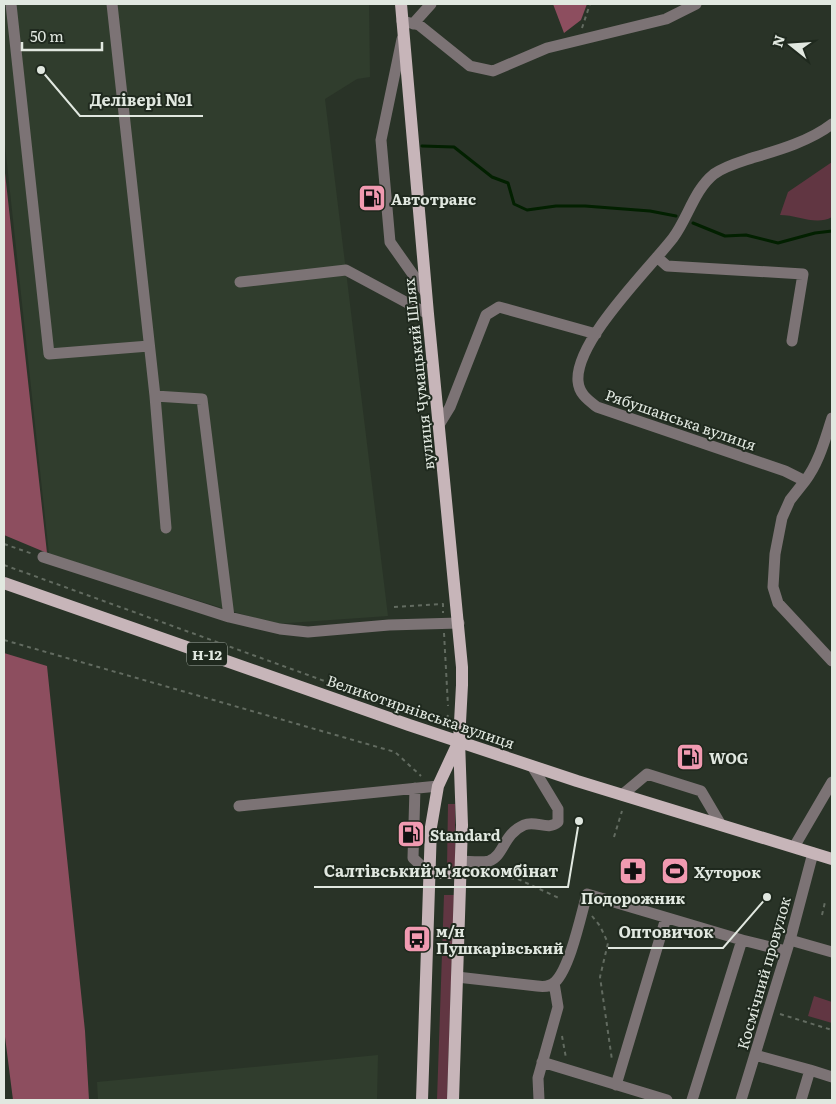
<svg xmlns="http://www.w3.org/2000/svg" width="836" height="1104" font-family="Literata,serif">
<rect width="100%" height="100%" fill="#293327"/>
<path fill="#303d2d" d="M4,4H369L370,77L357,79L325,99L388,616L274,624L49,554L4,136Z
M378,1055L377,1100H98L97,1082Z"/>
<path fill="#613642" d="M832,162V217C816,226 798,215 780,215L788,192Z
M448,804H455V868H447Z
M444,895H454L447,1100H437Z
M814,996L832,1002V1023L808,1016Z"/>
<path fill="#8d4e5f" d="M553,4H587L581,20L564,33Z
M4,164L47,553L4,535Z
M4,653L47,666L85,1031L89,1100H13L4,1029Z"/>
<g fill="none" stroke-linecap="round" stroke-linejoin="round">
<path stroke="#022000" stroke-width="3" d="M422,146L454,147L492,177L508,183L514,204L527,210L556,206H585L650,211L676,216
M693,223L725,236L746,235L778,243L815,233L832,231"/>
<path stroke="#626b60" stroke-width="2" stroke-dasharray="4 4" stroke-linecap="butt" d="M582,28L590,4
M4,544L33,554
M4,565L413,713L442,722L446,721L448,715
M394,607L443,604V613
M444,633L448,706
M4,640L395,752L421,776
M614,837L622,811
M494,876L518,879L561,899
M822,915L825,902
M592,916L600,926L608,943L600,977L612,1060
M780,1014L832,1030
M562,1036L566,1058"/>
<path stroke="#7c7375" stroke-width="11" d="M11,4L49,354L149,346
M112,4L155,396L202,399L229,617
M402,21L419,25L470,66L493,71L547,48L666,19L696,4
M413,24L431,4
M402,39L381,140L390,242L426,293
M832,124C810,141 779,150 752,158C740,162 725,166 714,174C694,190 688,218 673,238C649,269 575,341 578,381C579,394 588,400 597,407L785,471L805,481L790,500L782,518L775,554L773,587L778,603L832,661
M657,257L667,266L803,274L792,341
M240,282L346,270L428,314
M155,396L166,528
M439,425L450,407L486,315L499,307L596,334
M805,481C819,463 825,439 832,418
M43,557L229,617L280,629L308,632L389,625L459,623
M415,788L413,858L429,873
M622,795L647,774L701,791L721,825
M239,806L438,786
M794,847L832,782
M461,861C469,861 480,863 489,861C504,856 503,834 524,825C536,820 548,831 558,822V809L532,766
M790,940L832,952
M457,977L537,986C544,987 550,987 555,982C570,968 581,915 587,894L742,940L786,951
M755,1055L810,1070L801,1100
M542,1062L667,1100
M810,1070L832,1077
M616,1085L666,918
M539,1100L538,1078L558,1007L554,983
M692,1100L742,940
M741,1100L790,940L813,853"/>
<path stroke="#c7b5b9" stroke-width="12" d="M401,4L428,314L462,667V685L459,741L462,825L453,1100
M4,583L409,725L577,781L832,859
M429,873H460
M422,1100L431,827L438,786L458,743"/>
</g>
<defs>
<g id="fuel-square" transform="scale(1.4375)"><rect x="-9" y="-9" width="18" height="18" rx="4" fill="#f19ab1" stroke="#1f291e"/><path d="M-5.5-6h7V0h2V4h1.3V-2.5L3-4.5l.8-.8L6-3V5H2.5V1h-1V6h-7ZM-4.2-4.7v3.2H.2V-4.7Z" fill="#111"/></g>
<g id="pharmacy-square" transform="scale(1.4375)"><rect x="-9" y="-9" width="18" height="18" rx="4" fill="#f19ab1" stroke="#1f291e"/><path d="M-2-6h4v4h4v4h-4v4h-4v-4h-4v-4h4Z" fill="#111"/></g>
<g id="stadium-square" transform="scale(1.4375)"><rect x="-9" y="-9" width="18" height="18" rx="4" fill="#f19ab1" stroke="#1f291e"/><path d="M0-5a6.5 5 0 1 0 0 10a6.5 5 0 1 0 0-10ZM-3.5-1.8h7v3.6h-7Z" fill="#111"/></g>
<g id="bus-square" transform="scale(1.4375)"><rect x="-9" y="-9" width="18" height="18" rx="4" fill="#f19ab1" stroke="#1f291e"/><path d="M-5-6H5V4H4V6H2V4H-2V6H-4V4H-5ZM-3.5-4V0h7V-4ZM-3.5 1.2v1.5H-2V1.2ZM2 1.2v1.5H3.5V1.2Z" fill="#111"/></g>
</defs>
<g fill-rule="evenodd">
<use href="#fuel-square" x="372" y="198"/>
<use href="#fuel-square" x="690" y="757"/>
<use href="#fuel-square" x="411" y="834"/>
<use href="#pharmacy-square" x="633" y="871"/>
<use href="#stadium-square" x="675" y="871"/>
<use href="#bus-square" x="417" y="939"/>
</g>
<g text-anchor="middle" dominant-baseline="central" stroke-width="4" stroke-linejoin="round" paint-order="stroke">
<rect fill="#1f291e" stroke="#a7afa6" stroke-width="1" x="187" y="642.5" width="40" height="23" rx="4"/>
<g font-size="14" font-weight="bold" fill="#e1e8e0">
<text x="207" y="654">Н-12</text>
</g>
<g font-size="15" font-weight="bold" fill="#e1e8e0" stroke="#1f291e" text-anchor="start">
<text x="391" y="198">Автотранс</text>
<text x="709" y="757">WOG</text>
<text x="430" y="834">Standard</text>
<text x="694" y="871">Хуторок</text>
<text x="633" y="897" text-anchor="middle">Подорожник</text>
<text x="436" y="930">м/н<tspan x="436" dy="17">Пушкарівський</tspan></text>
</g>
<g font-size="15" fill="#e1e8e0" stroke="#1f291e">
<text transform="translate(418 374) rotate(-96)">вулиця Чумацький Шлях</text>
<text transform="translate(681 419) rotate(19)">Рябушанська вулиця</text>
<text transform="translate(421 711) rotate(19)">Великотирнівська вулиця</text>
<text transform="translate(763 973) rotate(-74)">Космічний провулок</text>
</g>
</g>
<path fill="none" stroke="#e1e8e0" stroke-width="2" d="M41 70L80 116H203M579 821L568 887H314M767 897L723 948H608"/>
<g fill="#e1e8e0" stroke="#1f291e" stroke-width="2">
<circle cx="41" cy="70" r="5"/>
<circle cx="579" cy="821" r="5"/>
<circle cx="767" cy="897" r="5"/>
</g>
<g font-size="16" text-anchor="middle" font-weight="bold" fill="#e1e8e0" stroke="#1f291e" stroke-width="4" stroke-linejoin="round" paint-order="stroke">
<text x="141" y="106">Делівері №1</text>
<text x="441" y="877">Салтівський м'ясокомбінат</text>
<text x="666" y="938">Оптовичок</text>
</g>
<rect width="836" height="1104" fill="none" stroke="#e1e8e0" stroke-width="10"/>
<g transform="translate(791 45) rotate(287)" stroke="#1f291e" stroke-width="4" paint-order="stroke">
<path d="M0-4L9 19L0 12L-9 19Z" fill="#e1e8e0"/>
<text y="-8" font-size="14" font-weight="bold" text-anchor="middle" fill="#e1e8e0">N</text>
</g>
<path d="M22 42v8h80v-8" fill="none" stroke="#e1e8e0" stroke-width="2.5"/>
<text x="30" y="42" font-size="15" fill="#e1e8e0" stroke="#1f291e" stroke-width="4" paint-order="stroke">50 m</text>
</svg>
